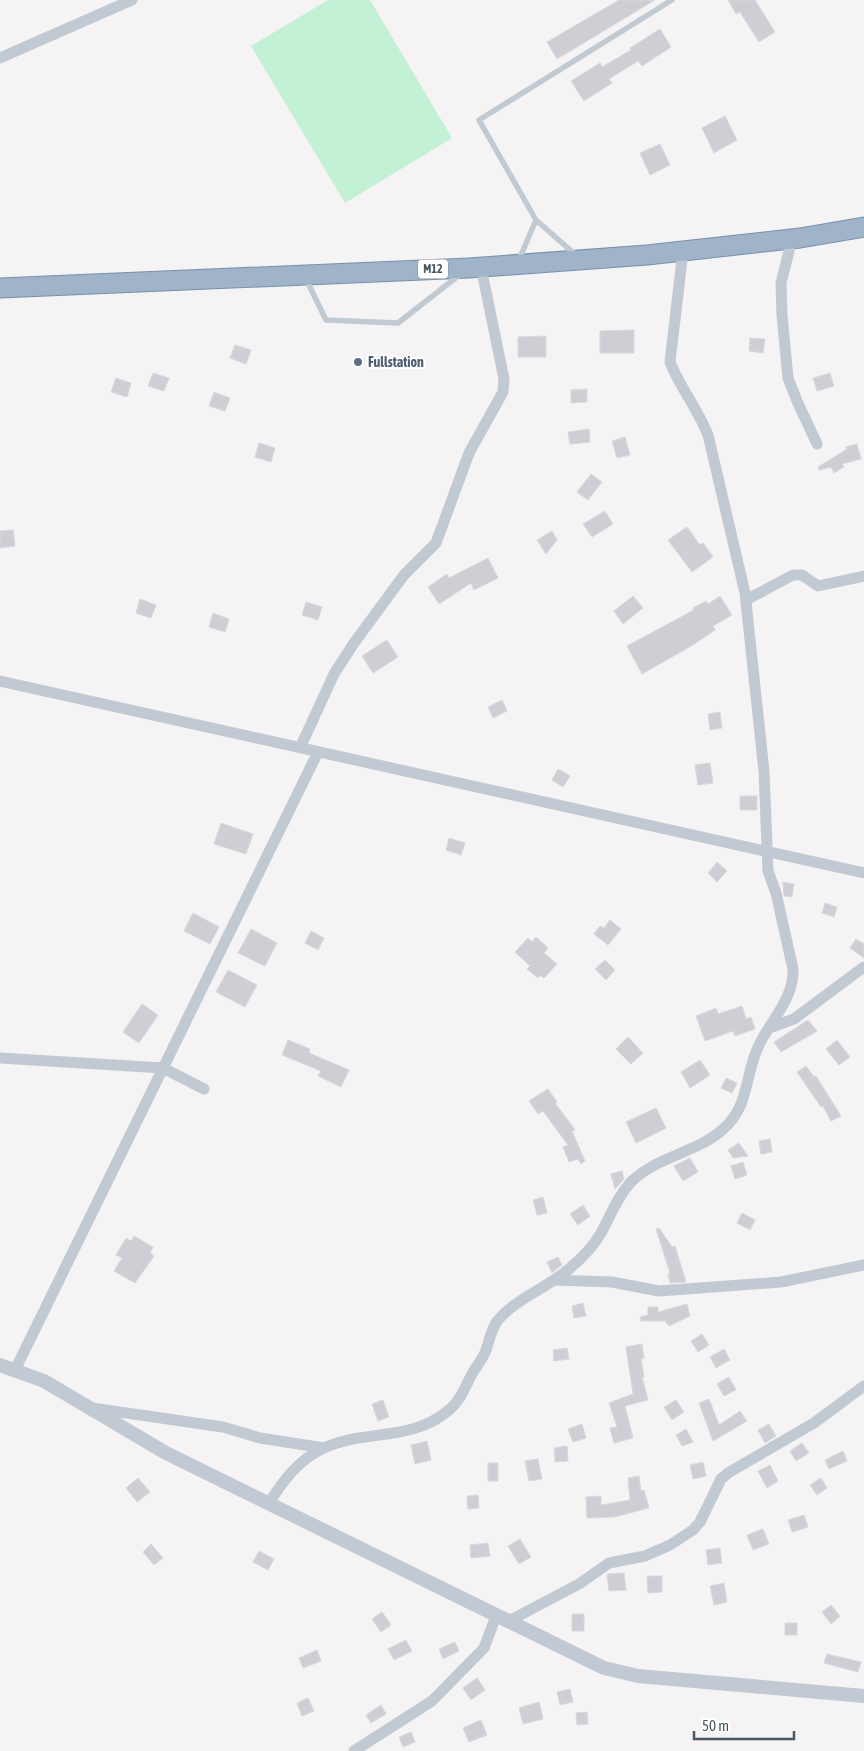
<svg xmlns="http://www.w3.org/2000/svg" width="864" height="1751" font-family="'Asap Condensed',sans-serif">
<rect width="100%" height="100%" fill="#f5f3f3"/>
<path fill="#c3f1d5" d="M328,0H370L452,138L345,203L251,46Z"/>
<path fill="#cdcfd5" stroke="#d7d9de" d="M619,0H655L557,59L547,42Z
M728,0H755L775,32L759,42L740,12L736,14Z
M660,29L671,47L642,66L638,61L609,79L612,83L584,101L571,81L600,63L602,67L631,50L630,48Z
M725,116L737,140L714,153L702,128Z
M660,144L670,165L650,175L640,153Z
M634,330V353H600V331Z
M546,336V357H518V337Z
M750,338L765,339L763,353L749,351Z
M235,345L251,350L246,364L230,358Z
M153,373L169,378L164,391L148,386Z
M830,373L834,386L817,391L813,378Z
M116,378L131,383L127,397L111,392Z
M587,389V402L571,403V390Z
M214,392L230,398L225,411L209,406Z
M589,429L590,442L570,444L568,432Z
M625,437L630,455L617,458L612,441Z
M259,443L275,448L271,462L255,457Z
M857,444L861,459L842,464L844,467L834,473L831,467L819,470L818,467L847,449L846,447Z
M591,474L602,482L588,500L577,492Z
M605,511L613,524L592,537L583,524Z
M687,527L700,545L703,543L713,557L692,572L668,540Z
M13,530L15,546L0,548V531Z
M552,531L557,540L546,554L537,540Z
M488,558L498,578L474,590L471,583L439,604L428,587L447,574L449,578Z
M633,596L643,608L623,624L614,611Z
M720,596L732,615L713,626L715,630L693,645L642,674L627,646L694,610L693,608L706,601L708,604Z
M140,599L156,605L151,618L136,613Z
M306,602L322,607L318,620L302,615Z
M213,613L229,619L225,632L209,627Z
M387,640L398,657L373,673L362,656Z
M502,700L507,711L493,718L488,707Z
M720,712L722,728L710,730L708,714Z
M710,763L713,783L698,785L695,765Z
M558,769L570,776L563,787L552,780Z
M740,796H757V810H740Z
M221,823L253,834L246,854L214,844Z
M449,838L465,843L461,855L446,850Z
M717,862L727,871L717,882L708,873Z
M783,882L794,884L792,897L784,896Z
M825,903L837,907L834,917L822,913Z
M193,913L219,927L210,944L184,931Z
M610,920L621,929L608,945L594,934L600,926L604,928Z
M251,929L277,943L265,966L238,953Z
M311,931L324,938L318,950L305,943Z
M536,937L548,948L544,953L557,964L544,978L540,975L538,978L527,969L530,966L515,952L528,938L532,942Z
M856,939L864,944V958L850,948Z
M605,960L615,970L606,980L595,969Z
M228,970L257,985L245,1007L216,992Z
M142,1004L158,1015L139,1043L123,1032Z
M742,1006L746,1019L751,1017L755,1029L735,1036L733,1031L705,1041L696,1016L716,1008L718,1014Z
M808,1020L817,1031L781,1052L774,1042Z
M628,1037L643,1053L631,1064L616,1049Z
M288,1040L310,1049L309,1053L349,1070L341,1087L318,1076L321,1071L282,1055Z
M837,1040L850,1057L839,1065L826,1049Z
M700,1060L710,1075L690,1088L681,1072Z
M806,1066L814,1077L816,1076L841,1116L831,1121L823,1106L821,1107L797,1072Z
M726,1078L737,1083L732,1093L721,1088Z
M548,1089L557,1102L555,1103L575,1130L572,1131L585,1161L581,1164L578,1159L569,1162L563,1147L568,1145L543,1111L538,1114L529,1101Z
M656,1108L666,1128L636,1143L626,1122Z
M770,1139L772,1152L761,1154L759,1141Z
M739,1143L748,1156L733,1158L728,1150Z
M690,1158L698,1172L683,1181L674,1166Z
M743,1162L747,1175L735,1179L731,1166Z
M622,1171L624,1179L615,1189L611,1174Z
M543,1197L547,1213L537,1215L533,1200Z
M583,1205L590,1216L578,1225L570,1214Z
M742,1213L755,1220L750,1230L737,1223Z
M659,1228L672,1247L675,1246L686,1282L670,1283L668,1274L670,1273L656,1229Z
M134,1236L153,1247L150,1253L154,1256L135,1283L114,1271L122,1258L116,1255L126,1238L131,1241Z
M558,1257L562,1265L552,1273L547,1262Z
M583,1303L586,1316L574,1318L572,1306Z
M687,1304L690,1316L669,1326L665,1321H641L640,1317L648,1315V1307H658V1312Z
M702,1334L709,1345L698,1352L691,1341Z
M642,1344L644,1358L641,1359L644,1377H642L648,1400L625,1406L633,1438L614,1443L610,1428L617,1427L609,1403L633,1394L626,1347Z
M567,1348L569,1359L554,1361L553,1350Z
M724,1349L730,1360L716,1368L710,1357Z
M729,1377L736,1390L724,1396L717,1384Z
M709,1399L719,1425L740,1411L747,1421L713,1441L699,1403Z
M383,1400L389,1417L378,1421L372,1404Z
M676,1400L684,1412L672,1420L664,1407Z
M582,1424L586,1438L573,1442L568,1429Z
M769,1424L776,1436L765,1443L758,1430Z
M686,1429L693,1442L682,1446L676,1435Z
M427,1441L431,1460L415,1464L411,1445Z
M802,1443L809,1453L796,1461L790,1451Z
M567,1446L568,1461L555,1462L554,1448Z
M843,1451L847,1461L829,1469L825,1460Z
M538,1459L542,1479L529,1481L525,1461Z
M703,1462L706,1476L693,1479L690,1465Z
M488,1463H498V1481H488Z
M770,1465L778,1481L767,1488L758,1471Z
M639,1476L641,1491L644,1490L649,1508L614,1517L587,1518L586,1497L601,1496V1505L630,1500L628,1478Z
M138,1478L150,1492L137,1502L126,1488Z
M821,1478L827,1488L817,1495L810,1485Z
M478,1495L479,1508L468,1509L467,1496Z
M804,1515L808,1527L792,1532L788,1520Z
M763,1529L769,1544L753,1550L747,1535Z
M520,1539L531,1557L519,1564L508,1546Z
M488,1543L490,1556L471,1558L470,1545Z
M151,1544L163,1558L154,1565L143,1552Z
M720,1548L722,1563L708,1565L706,1550Z
M259,1551L274,1559L268,1570L253,1562Z
M624,1573L626,1590L609,1591L607,1574Z
M647,1576H662V1592L648,1593Z
M724,1583L727,1602L714,1605L710,1586Z
M831,1605L840,1616L831,1624L822,1612Z
M382,1612L391,1625L381,1632L372,1619Z
M572,1614H584V1631H572Z
M785,1623H797V1635H785Z
M406,1640L412,1651L394,1660L388,1649Z
M455,1642L459,1651L443,1659L439,1649Z
M317,1650L321,1661L303,1668L299,1658Z
M827,1654L861,1662L858,1672L824,1663Z
M477,1678L485,1690L471,1700L463,1688Z
M570,1689L573,1702L560,1705L557,1692Z
M308,1698L314,1711L302,1716L297,1703Z
M539,1702L543,1719L523,1724L519,1708Z
M381,1705L386,1714L371,1723L366,1715Z
M587,1712L588,1724L577,1725L576,1713Z
M481,1720L487,1735L469,1742L463,1728Z
M411,1732L415,1742L403,1747L399,1737Z"/>
<g fill="none" stroke-linecap="round" stroke-linejoin="round">
<g stroke="#7690ad" stroke-width="21">
<path id="trunk" d="M0,288L469,268L647,255L800,238L864,227"/>
</g>
<path stroke="#c1cad2" stroke-width="5.5" d="M577,256L536,220L479,120L672,0
M518,262L536,220
M306,279L326,320L398,323L462,273"/>
<path stroke="#c1cad2" stroke-width="11" d="M0,58L132,0
M792,239L781,283L782,315L788,378L797,401L817,444
M746,600L793,575H802L818,586L864,576
M0,681L864,873
M300,748L334,674L354,643L404,575L436,543L469,453L503,392L504,379L481,267
M769,1028L794,1019L864,967
M0,1058L163,1068L204,1089
M554,1280L612,1282L659,1291L781,1282L864,1265
M15,1370L318,752
M92,1408L223,1427L260,1438L324,1448
M269,1503C283,1481 299,1459 324,1448C365,1429 412,1442 449,1410C461,1400 465,1387 472,1374C477,1365 483,1359 486,1350C490,1339 491,1329 498,1320C517,1298 547,1288 569,1269C581,1259 593,1247 601,1233C611,1215 617,1197 631,1182C656,1157 695,1153 721,1131C751,1106 744,1075 759,1045C771,1020 794,999 793,969L776,893L768,871L764,771L745,593L708,435C698,409 680,388 670,362L683,251
M507,1622L579,1584L609,1563L645,1556L670,1545L693,1530L700,1522L721,1479L728,1473L814,1423L864,1386
M354,1751L432,1701L484,1648L496,1616"/>
<path stroke="#c1cad2" stroke-width="14" d="M0,1365L44,1381L166,1453L604,1668L638,1676L864,1696"/>
<use href="#trunk" stroke="#9fb4c9" stroke-width="19"/>
</g>
<circle fill="#5c6f8a" stroke="#fff" stroke-width="2" cx="358" cy="362" r="5"/>
<g text-anchor="middle" dominant-baseline="central" stroke-width="4.5" stroke-linejoin="round" paint-order="stroke">
<rect fill="#fff" stroke="#808990" stroke-width="1" x="418" y="259.5" width="30" height="19" rx="4"/>
<g font-size="12" font-weight="bold" fill="#4a5661">
<text x="433" y="269">M12</text>
</g>
<g font-size="14" font-weight="bold" fill="#4e5e75" stroke="#fff" text-anchor="start">
<text x="368" y="362">Fullstation</text>
</g>
</g>
<path d="M694 1731v8h100v-8" fill="none" stroke="#4a5661" stroke-width="2.5"/>
<text x="702" y="1731" font-size="15" fill="#4a5661" stroke="#ffffff" stroke-width="4" paint-order="stroke">50 m</text>
</svg>
